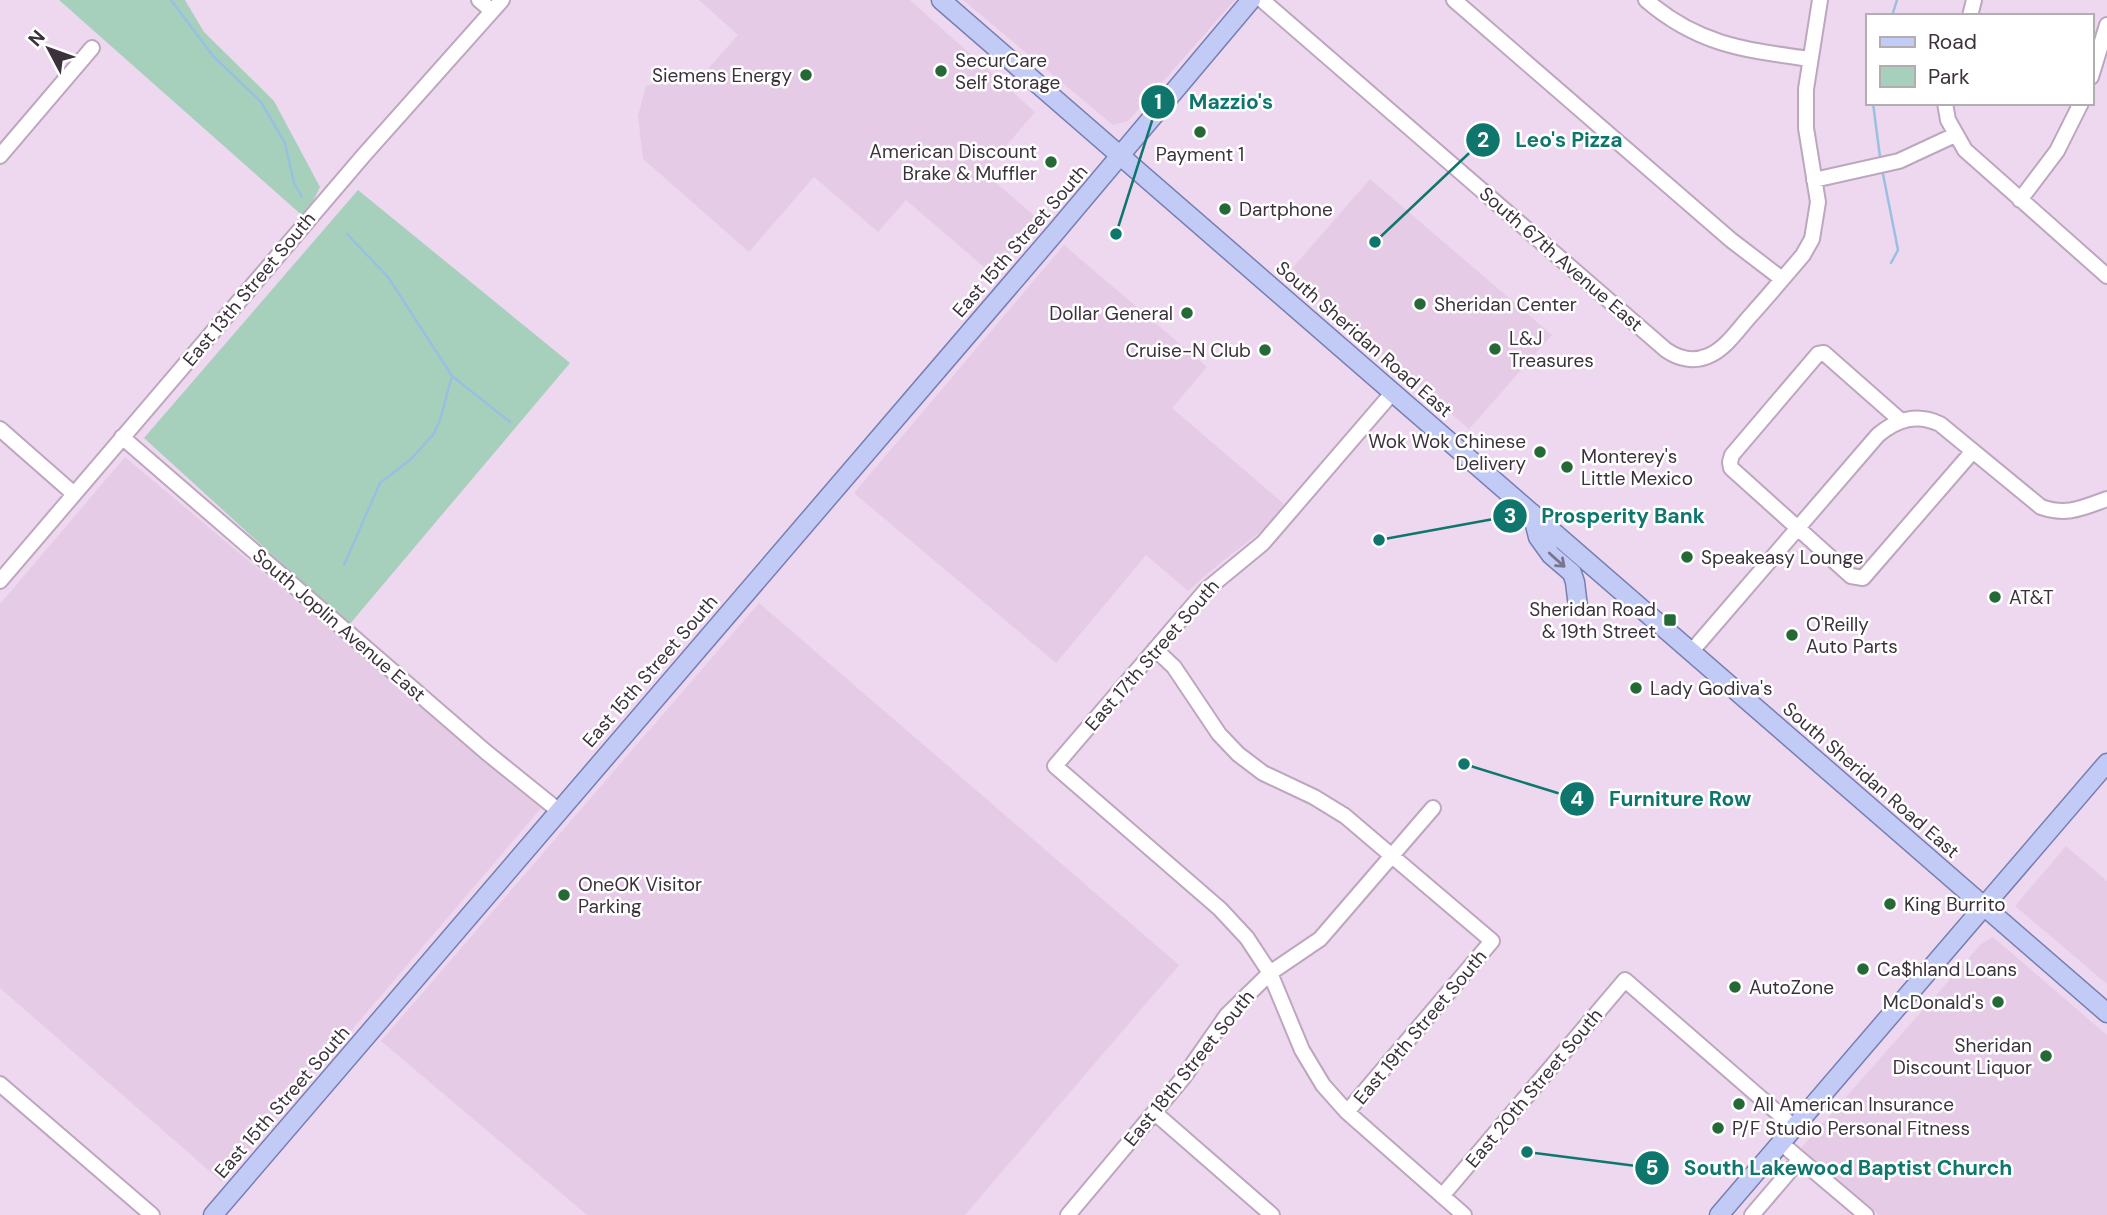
<svg xmlns="http://www.w3.org/2000/svg" width="2107" height="1215" font-family="'DM Sans',sans-serif">
<rect width="100%" height="100%" fill="#eed8ef"/>
<path fill="#e6cbe7" d="M699,0H910L1035,112L984,172L1039,220L992,274L906,200L878,232L814,177L749,252L643,159L638,116L646,86L707,70L738,35Z
M963,0H1235L1128,121L1113,125Z
M1370,179L1552,335L1469,429L1288,273Z
M1064,245L1207,367L1172,408L1284,504L1263,530L1219,564L1188,591L1146,555L1056,663L854,493Z
M125,457L542,807L222,1182L0,988V604Z
M759,603L1179,965L965,1215H587L381,1041Z
M2066,846L2107,881V984L2015,906Z
M1993,937L2107,1035V1215H1879L1801,1148L1981,944Z"/>
<path fill="#a6d0bc" d="M59,0H185L204,32L274,101L320,187L305,218Z
M358,190L570,363L349,625L144,438Z"/>
<g fill="none" stroke-linecap="round" stroke-linejoin="round">
<path stroke="#99c0e1" stroke-width="2.5" d="M171,0L213,56L261,102L285,143L294,183L302,197
M1892,16L1897,0
M1873,103L1880,157
M1883,174L1898,250L1891,263
M347,234L388,277L452,376L510,422
M344,565L380,483L411,459L433,435L440,420L452,376"/>
<g stroke="#bda7be" stroke-width="18">
<path id="minor" d="M479,0L492,11
M1262,0L1666,350C1679,359 1694,362 1708,356C1726,349 1739,328 1752,314C1769,295 1786,275 1803,255L1812,239L1818,202L1806,128V89L1820,0
M1454,0L1731,240L1782,279
M1646,0C1698,45 1745,50 1810,59
M1970,16L1974,0
M2091,77L2107,25
M1945,103L1948,120L1965,150L2107,276
M0,156L92,48
M1814,180L1899,161L1955,135
M2020,200L2057,151L2081,103
M1393,392L1263,543L1206,590L1055,766L1220,909L1247,938L1270,973L1302,1050L1323,1085L1347,1112L1464,1215
M1900,420L1824,353L1818,354L1732,455L1730,462L1731,468L1851,576L1863,578L1973,451
M0,429L74,494
M122,437L486,752L559,811
M0,581L364,155L502,0
M1155,649L1174,667L1219,734L1238,754L1263,773L1314,797L1345,816L1492,941L1347,1112
M1691,652L1878,435C1897,419 1917,413 1940,424L2041,507C2067,516 2082,508 2107,499
M0,1084L152,1215
M1155,1113L1272,1215
M1781,1143L1866,1215
M1442,1196L1625,980L1794,1127
M1068,1215L1183,1078L1227,1015L1270,973L1320,939L1433,808
M1752,1215L1800,1159"/>
</g>
<g stroke="#787eb1" stroke-width="21">
<path id="major" d="M941,0L2107,1013
M1532,513L1538,537L1551,555L1572,573L1575,582L1578,607
M213,1215L1054,234L1251,0
M1719,1215L2107,763"/>
</g>
<use href="#minor" stroke="#fff" stroke-width="14"/>
<use href="#major" stroke="#c2caf6" stroke-width="18"/>
</g>
<defs><path id="oneway-shaft" d="M-6 0H5M1.5-3L5.5 0L1.5 3" fill="none" stroke-width="1.6" stroke-linecap="round" stroke-linejoin="round" transform="scale(1.75)"/></defs>
<use stroke="#78768f" href="#oneway-shaft" transform="translate(1557 560) rotate(42)"/>
<g fill="#256a36" stroke="#fff" stroke-width="2.5">
<circle cx="941" cy="71" r="7"/>
<circle cx="806" cy="75" r="7"/>
<circle cx="1200" cy="132" r="7"/>
<circle cx="1051" cy="162" r="7"/>
<circle cx="1225" cy="209" r="7"/>
<circle cx="1420" cy="304" r="7"/>
<circle cx="1187" cy="313" r="7"/>
<circle cx="1495" cy="349" r="7"/>
<circle cx="1265" cy="350" r="7"/>
<circle cx="1540" cy="452" r="7"/>
<circle cx="1567" cy="467" r="7"/>
<circle cx="1687" cy="557" r="7"/>
<circle cx="1995" cy="597" r="7"/>
<rect x="1663" y="613" width="14" height="14" rx="3.5"/>
<circle cx="1792" cy="635" r="7"/>
<circle cx="1636" cy="688" r="7"/>
<circle cx="564" cy="895" r="7"/>
<circle cx="1890" cy="904" r="7"/>
<circle cx="1863" cy="969" r="7"/>
<circle cx="1735" cy="987" r="7"/>
<circle cx="1998" cy="1002" r="7"/>
<circle cx="2046" cy="1056" r="7"/>
<circle cx="1739" cy="1104" r="7"/>
<circle cx="1718" cy="1128" r="7"/>
</g>
<g text-anchor="middle" dominant-baseline="central" stroke-width="5" stroke-linejoin="round" paint-order="stroke">
<g font-size="19" fill="#3b323b" stroke="#fff" text-anchor="start">
<text x="955" y="60">SecurCare<tspan x="955" dy="22">Self Storage</tspan></text>
<text x="792" y="75" text-anchor="end">Siemens Energy</text>
<text x="1037" y="151" text-anchor="end">American Discount<tspan x="1037" dy="22">Brake &amp; Muffler</tspan></text>
<text x="1200" y="154" text-anchor="middle">Payment 1</text>
<text x="1239" y="209">Dartphone</text>
<text x="1434" y="304">Sheridan Center</text>
<text x="1173" y="313" text-anchor="end">Dollar General</text>
<text x="1509" y="338">L&amp;J<tspan x="1509" dy="22">Treasures</tspan></text>
<text x="1251" y="350" text-anchor="end">Cruise-N Club</text>
<text x="1526" y="441" text-anchor="end">Wok Wok Chinese<tspan x="1526" dy="22">Delivery</tspan></text>
<text x="1581" y="456">Monterey's<tspan x="1581" dy="22">Little Mexico</tspan></text>
<text x="1701" y="557">Speakeasy Lounge</text>
<text x="2009" y="597">AT&amp;T</text>
<text x="1656" y="609" text-anchor="end">Sheridan Road<tspan x="1656" dy="22">&amp; 19th Street</tspan></text>
<text x="1806" y="624">O'Reilly<tspan x="1806" dy="22">Auto Parts</tspan></text>
<text x="1650" y="688">Lady Godiva's</text>
<text x="578" y="884">OneOK Visitor<tspan x="578" dy="22">Parking</tspan></text>
<text x="1904" y="904">King Burrito</text>
<text x="1877" y="969">Ca$hland Loans</text>
<text x="1749" y="987">AutoZone</text>
<text x="1984" y="1002" text-anchor="end">McDonald's</text>
<text x="2032" y="1045" text-anchor="end">Sheridan<tspan x="2032" dy="22">Discount Liquor</tspan></text>
<text x="1753" y="1104">All American Insurance</text>
<text x="1732" y="1128">P/F Studio Personal Fitness</text>
</g>
<g font-size="19" fill="#3b323b" stroke="#fff">
<text transform="translate(1020 241) rotate(-49)">East 15th Street South</text>
<text transform="translate(1561 259) rotate(41)">South 67th Avenue East</text>
<text transform="translate(249 289) rotate(-50)">East 13th Street South</text>
<text transform="translate(1364 339) rotate(41)">South Sheridan Road East</text>
<text transform="translate(339 625) rotate(41)">South Joplin Avenue East</text>
<text transform="translate(1152 655) rotate(-49)">East 17th Street South</text>
<text transform="translate(650 671) rotate(-49)">East 15th Street South</text>
<text transform="translate(1871 780) rotate(41)">South Sheridan Road East</text>
<text transform="translate(1420 1027) rotate(-50)">East 19th Street South</text>
<text transform="translate(1189 1068) rotate(-51)">East 18th Street South</text>
<text transform="translate(1534 1088) rotate(-50)">East 20th Street South</text>
<text transform="translate(282 1102) rotate(-49)">East 15th Street South</text>
</g>
</g>
<path fill="none" stroke="#0f766e" stroke-width="2.5" d="M1116 234L1158 102M1375 242L1483 140M1379 540L1510 516M1464 764L1577 799M1527 1152L1652 1168"/>
<g fill="#0f766e" stroke="#fff" stroke-width="2.5">
<circle cx="1116" cy="234" r="7"/>
<circle cx="1375" cy="242" r="7"/>
<circle cx="1379" cy="540" r="7"/>
<circle cx="1464" cy="764" r="7"/>
<circle cx="1527" cy="1152" r="7"/>
<circle cx="1158" cy="102" r="18"/>
<circle cx="1483" cy="140" r="18"/>
<circle cx="1510" cy="516" r="18"/>
<circle cx="1577" cy="799" r="18"/>
<circle cx="1652" cy="1168" r="18"/>
</g>
<g font-size="21" text-anchor="middle" font-weight="bold" fill="#fff">
<text x="1158" y="109">1</text>
<text x="1483" y="147">2</text>
<text x="1510" y="523">3</text>
<text x="1577" y="806">4</text>
<text x="1652" y="1175">5</text>
</g>
<g font-size="21" text-anchor="middle" font-weight="bold" fill="#0f766e" stroke="#fff" stroke-width="5" stroke-linejoin="round" paint-order="stroke">
<text x="1231" y="109">Mazzio's</text>
<text x="1569" y="147">Leo's Pizza</text>
<text x="1623" y="523">Prosperity Bank</text>
<text x="1680" y="806">Furniture Row</text>
<text x="1848" y="1175">South Lakewood Baptist Church</text>
</g>
<rect x="1866" y="14" width="228" height="91" fill="#ffffff" stroke="#b1adb1" stroke-width="2"/>
<rect x="1880" y="37" width="35" height="10" fill="#c2caf6" stroke="#b1adb1" stroke-width="2"/>
<text x="1928" y="49" font-size="21" fill="#3b323b">Road</text>
<rect x="1880" y="66" width="35" height="21" fill="#a6d0bc" stroke="#b1adb1" stroke-width="2"/>
<text x="1928" y="84" font-size="21" fill="#3b323b">Park</text>
<g transform="translate(49 49) rotate(311)" stroke="#ffffff" stroke-width="5" paint-order="stroke">
<path d="M0-5L12 26L0 18L-12 26Z" fill="#3b323b"/>
<text y="-10" font-size="19" font-weight="bold" text-anchor="middle" fill="#3b323b">N</text>
</g>
</svg>
